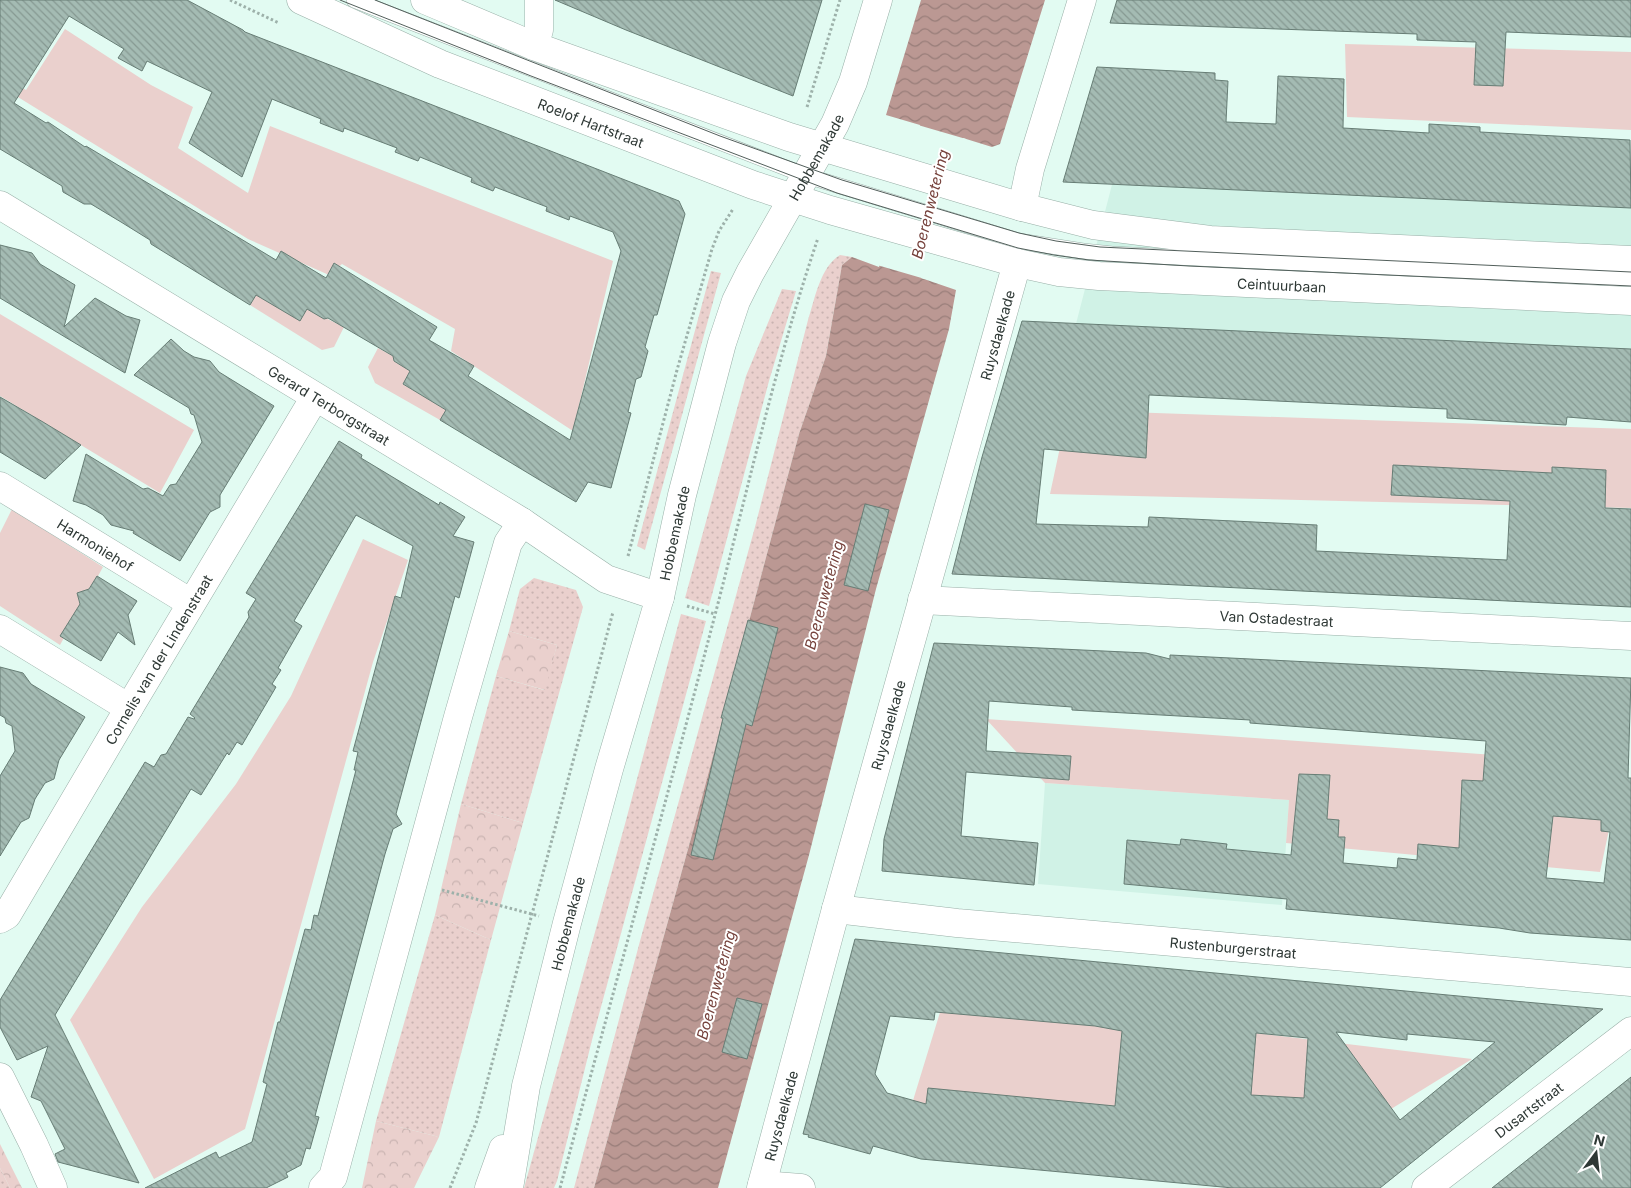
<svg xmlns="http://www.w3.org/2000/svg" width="1631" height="1188" font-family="Inter,sans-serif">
<defs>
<pattern id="grass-dots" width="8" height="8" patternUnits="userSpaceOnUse" patternTransform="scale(1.25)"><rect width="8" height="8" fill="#ead0cd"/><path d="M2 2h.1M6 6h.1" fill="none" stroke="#c9b3b1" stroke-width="1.8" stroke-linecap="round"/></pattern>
<pattern id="forest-crowns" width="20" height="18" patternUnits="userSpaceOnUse" patternTransform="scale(1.25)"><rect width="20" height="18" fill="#ead0cd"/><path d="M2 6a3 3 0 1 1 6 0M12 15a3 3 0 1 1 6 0" fill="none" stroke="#c9b3b1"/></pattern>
<pattern id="water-waves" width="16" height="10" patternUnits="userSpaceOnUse" patternTransform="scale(1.25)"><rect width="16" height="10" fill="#bb9893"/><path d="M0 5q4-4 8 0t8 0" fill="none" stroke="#987d79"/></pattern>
<pattern id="building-back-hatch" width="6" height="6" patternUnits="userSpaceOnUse" patternTransform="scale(1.25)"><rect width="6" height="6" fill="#a4bbb3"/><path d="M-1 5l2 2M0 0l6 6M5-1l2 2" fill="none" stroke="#869992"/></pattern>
</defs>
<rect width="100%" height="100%" fill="#e2fbf2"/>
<path fill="#d0f2e6" d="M1115,173L1631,188V374L1070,347Z
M1045,783L1289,800L1282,905L1038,884Z"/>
<path fill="url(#grass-dots)" d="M840,255L852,257L842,265L826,356L799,434L693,831L594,1188H574L640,941L755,527L808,320C815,299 820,267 840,255Z
M711,271L721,273L645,550L637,546Z
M782,289L796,291L769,381L709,606L685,598L746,376Z
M534,578L576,590L583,607L523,823L461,804L496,676L544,690L557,645L509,631L520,589Z
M681,614L706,621L592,1040L557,1181L554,1188H524L625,824Z
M435,915L491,940L439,1137L376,1121Z
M0,1168L10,1188H0Z"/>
<path fill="url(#forest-crowns)" d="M509,631L557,645L545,690L496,676Z
M461,804L523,823L491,940L435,915Z
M376,1121L439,1137L414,1188H362Z
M0,1144L22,1188H10L0,1168Z"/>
<path fill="#ead0cd" d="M65,29L151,85L193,107L178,148L248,193L270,126L613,261L573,431L451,351L455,329L342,264L329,275L248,239L0,86V74L26,90Z
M1345,44L1631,52V130L1347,117Z
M255,294L307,309L344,327L334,347L322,350L250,305Z
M0,314L194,430L160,493L0,396Z
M378,348L393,356L394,361L410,371L403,384L446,410L440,420L375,383L368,367Z
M1068,410L1631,429V508L1050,494Z
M12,509L103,567L60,645L0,606V533Z
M363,539L408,560L373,662L245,1129L154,1179L70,1020L142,907L236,784L291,696Z
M986,719L1623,764L1600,872L1286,843L1289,800L1045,783Z
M945,996L1472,1059L1328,1148L911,1107Z"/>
<path fill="url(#water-waves)" d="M921,0H1045L1000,144L992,147L963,138L921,278L956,290L949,329L876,589L809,855L718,1188H594L693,831L799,434L826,356L842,265L852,257L879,267L920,125L886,115Z"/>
<path fill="#e2fbf2" d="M918,125L966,139L924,277L925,279L877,265Z"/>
<path fill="url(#building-back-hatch)" stroke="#677d75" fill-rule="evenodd" d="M0,0H187L243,30L245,32L679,201L685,214L657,315H654L645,347L648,351L641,377L636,379L628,412L631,413L611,488L588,482L576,502L440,420L446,410L403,384L410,371L394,361L393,356L328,318L324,319L307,309L300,321L256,295L250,305L151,244L150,240L121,222L91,204H84L63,192L62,186L0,149ZM69,16L124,49L118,58L142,71L147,61L212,92L189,143L242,177L272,99L321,119L320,123L343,132L344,128L397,148L395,152L418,161L420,157L472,178L471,182L493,191L495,187L547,207L546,211L569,220L570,216L613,232L621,251L570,440L468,376L474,366L429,340L437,327L334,263L326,278L281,251L276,260L86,146L85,147L48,122L46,123L14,103Z
M555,0H822L793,96L626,30Z
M1117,0H1631V37L1506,32L1503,86L1474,85L1476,42L1417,40V34L1110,23Z
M1097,67L1215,73V80L1228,81L1226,122L1276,124L1278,76L1344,79L1343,128L1429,133V124L1480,127V132L1630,140L1631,208L1063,182Z
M0,245L32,253L40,264L75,285L64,327L95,298L126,316L140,320L125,373L0,298Z
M1022,321L1631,349V422L1567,417L1566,425L1447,418V409L1149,395L1146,458L1044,449L1036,524L1148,527L1149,517L1317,525L1316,551L1507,560L1510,501L1391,495L1393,465L1552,473V467L1606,470L1605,508L1631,509V607L952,574L982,457Z
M171,339L184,351L194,357L210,361L219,372L274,406L220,495V507L210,512L180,561L133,533L134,531L111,525L103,515L86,505L73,501L86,454L143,489L148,488L163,496L170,485L176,484L202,442L194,415L191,414L189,408L134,375Z
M0,397L43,422L81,445L45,479L0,452Z
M339,441L362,455L361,458L439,505L440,502L465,517L453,536L474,542L459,598L455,596L396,814L402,824L393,829L385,854L315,1116L319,1117L310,1149L306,1148L301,1165L286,1173L288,1177L266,1188H145L216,1152L219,1158L252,1142L267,1084L263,1082L278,1022H280L305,929L311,930L314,915L318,916L356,770H354L358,752L353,751L395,596L401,598L413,546L356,515L294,621L302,626L278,668L281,670L272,684L276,687L242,745L237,742L229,755L227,753L201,795L191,789L55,1015L139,1183L58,1162L55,1154L65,1149L41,1101L31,1097L48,1046L17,1060L0,1027V1000L145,762L154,767L161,755L166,754L188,717L194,719L195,718L190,714L249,617L248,612L256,599L246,593Z
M865,504L889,510L868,591L844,585Z
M97,576L137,601L128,615L135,645L118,632L101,661L60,636L80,604L77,593L89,589Z
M748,620L778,628L752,726L746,724L713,860L691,855L723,718H721Z
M934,643L1146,653L1170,659V655L1631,678L1628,778H1631V940L1530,933L1499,928L1286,909L1287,899L1124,884L1127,840L1180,845L1181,839L1227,844L1226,849L1291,855L1299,774L1330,775L1327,819L1339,820L1338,837H1345L1343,863L1397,868L1398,858L1417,860L1418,844L1459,848L1462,780L1483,781L1486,741L1250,723V720L1072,710V707L989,701L986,751L1071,756L1069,780L966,772L961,836L1038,843L1034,885L882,871L884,839ZM1553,816L1601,820V831L1610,832L1604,883L1546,878Z
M0,667L23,673L31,684L85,717L59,760L54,779L45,783L35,799L29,818L21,822L0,856V776L15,751L12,726L6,723L5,718L0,715Z
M855,939L1469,997L1603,1009L1380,1188H1233L921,1159L873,1146L870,1154L808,1137L809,1135L803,1134ZM935,1012L1095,1026L1122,1031L1115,1106L928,1088L926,1104L887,1093L875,1074L890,1016L934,1020ZM1336,1032L1407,1040V1034L1495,1042L1400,1120ZM1256,1033L1308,1038L1304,1098L1251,1095Z
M737,998L762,1004L747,1059L722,1052Z
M1631,1077V1188H1492L1551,1141Z"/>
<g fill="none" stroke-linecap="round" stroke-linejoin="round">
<g stroke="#98afa7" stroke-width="16">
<path id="lane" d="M354,0L804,175L1019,241L1083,251L1112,254L1631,279"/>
</g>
<g stroke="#98afa7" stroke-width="29">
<g id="street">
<path d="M534,46L539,30V0"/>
<path id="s1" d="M0,205L522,522L606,579L660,597"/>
<path d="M1022,207L1030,169L1082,0"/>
<path id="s2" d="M0,486L191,603"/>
<path id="s3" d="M922,600L1631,636"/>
<path d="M0,629L129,708"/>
<path id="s4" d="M836,909L957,923L1631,982"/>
<path id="s5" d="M0,919L7,915L129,708L315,397"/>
<path d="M0,1077L34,1145L53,1188"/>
<path d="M762,1185L801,1188"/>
<path d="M323,1188L333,1177L458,717L508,543L522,522"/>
<path id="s6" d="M761,1188L836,909L1017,263"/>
<path id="s7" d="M1426,1188L1631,1031"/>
</g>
</g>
<g stroke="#98afa7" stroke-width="29">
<g id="secondary">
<path id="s8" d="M301,0L440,64L753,185L830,210L1017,263L1059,272L1099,276L1631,301"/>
<path d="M425,0L534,46L789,137L1022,207L1093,225L1210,240L1631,260"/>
<path d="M489,1188L503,1149"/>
<path id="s9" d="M509,1188L526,1086L567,923L609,769L660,597L682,495L722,343L736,301L750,273L835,124L853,82L878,0"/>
</g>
</g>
<path stroke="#9db1aa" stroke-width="3" stroke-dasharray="2.5 2.5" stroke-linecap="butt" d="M230,0L279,23
M807,107L840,0
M628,556L677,370L712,249L719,231L733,209
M687,606L715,614
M442,890L539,916
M450,1188L476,1123L613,612
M560,1188C612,997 665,806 715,615C748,488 776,362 818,238"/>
<use href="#lane" stroke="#fff" stroke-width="15"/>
<use href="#street" stroke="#fff" stroke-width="28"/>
<use href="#secondary" stroke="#fff" stroke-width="28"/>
<path stroke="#525f5b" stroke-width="1" d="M340,0L531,76L837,193L1018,248L1054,255L1089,260L1189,266L1631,286
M375,0L720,136L842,180L1019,233L1056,241L1100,247L1631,272"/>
</g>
<g text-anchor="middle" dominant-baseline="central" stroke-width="4" stroke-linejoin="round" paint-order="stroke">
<g font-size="14" fill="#2e3835" stroke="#fff">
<text stroke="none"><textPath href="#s8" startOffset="315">Roelof Hartstraat</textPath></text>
<text stroke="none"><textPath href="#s9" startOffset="1081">Hobbemakade</textPath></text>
<text stroke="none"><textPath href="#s8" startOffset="1030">Ceintuurbaan</textPath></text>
<text stroke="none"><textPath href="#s6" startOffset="885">Ruysdaelkade</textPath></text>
<text stroke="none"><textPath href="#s1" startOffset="385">Gerard Terborgstraat</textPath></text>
<text stroke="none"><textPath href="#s9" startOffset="676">Hobbemakade</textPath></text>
<text stroke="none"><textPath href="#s2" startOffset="112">Harmoniehof</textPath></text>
<text stroke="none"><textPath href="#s3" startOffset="355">Van Ostadestraat</textPath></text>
<text stroke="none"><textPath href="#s5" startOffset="305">Cornelis van der Lindenstraat</textPath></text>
<text stroke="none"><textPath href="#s6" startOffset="480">Ruysdaelkade</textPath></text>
<text stroke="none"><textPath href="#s9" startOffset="271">Hobbemakade</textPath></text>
<text stroke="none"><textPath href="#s4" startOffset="399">Rustenburgerstraat</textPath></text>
<text stroke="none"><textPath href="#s7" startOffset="129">Dusartstraat</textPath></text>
<text stroke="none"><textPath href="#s6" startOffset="75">Ruysdaelkade</textPath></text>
</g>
<g font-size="15" font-style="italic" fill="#76423c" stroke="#fff">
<text transform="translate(930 204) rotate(-76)">Boerenwetering</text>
<text transform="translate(824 595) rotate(-75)">Boerenwetering</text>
<text transform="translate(716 985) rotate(-75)">Boerenwetering</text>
</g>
</g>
<g transform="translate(1596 1153) rotate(15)" stroke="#ffffff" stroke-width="4" paint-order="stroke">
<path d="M0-4L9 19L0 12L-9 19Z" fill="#2e3835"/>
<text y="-8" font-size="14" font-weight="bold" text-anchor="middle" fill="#2e3835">N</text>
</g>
</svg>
